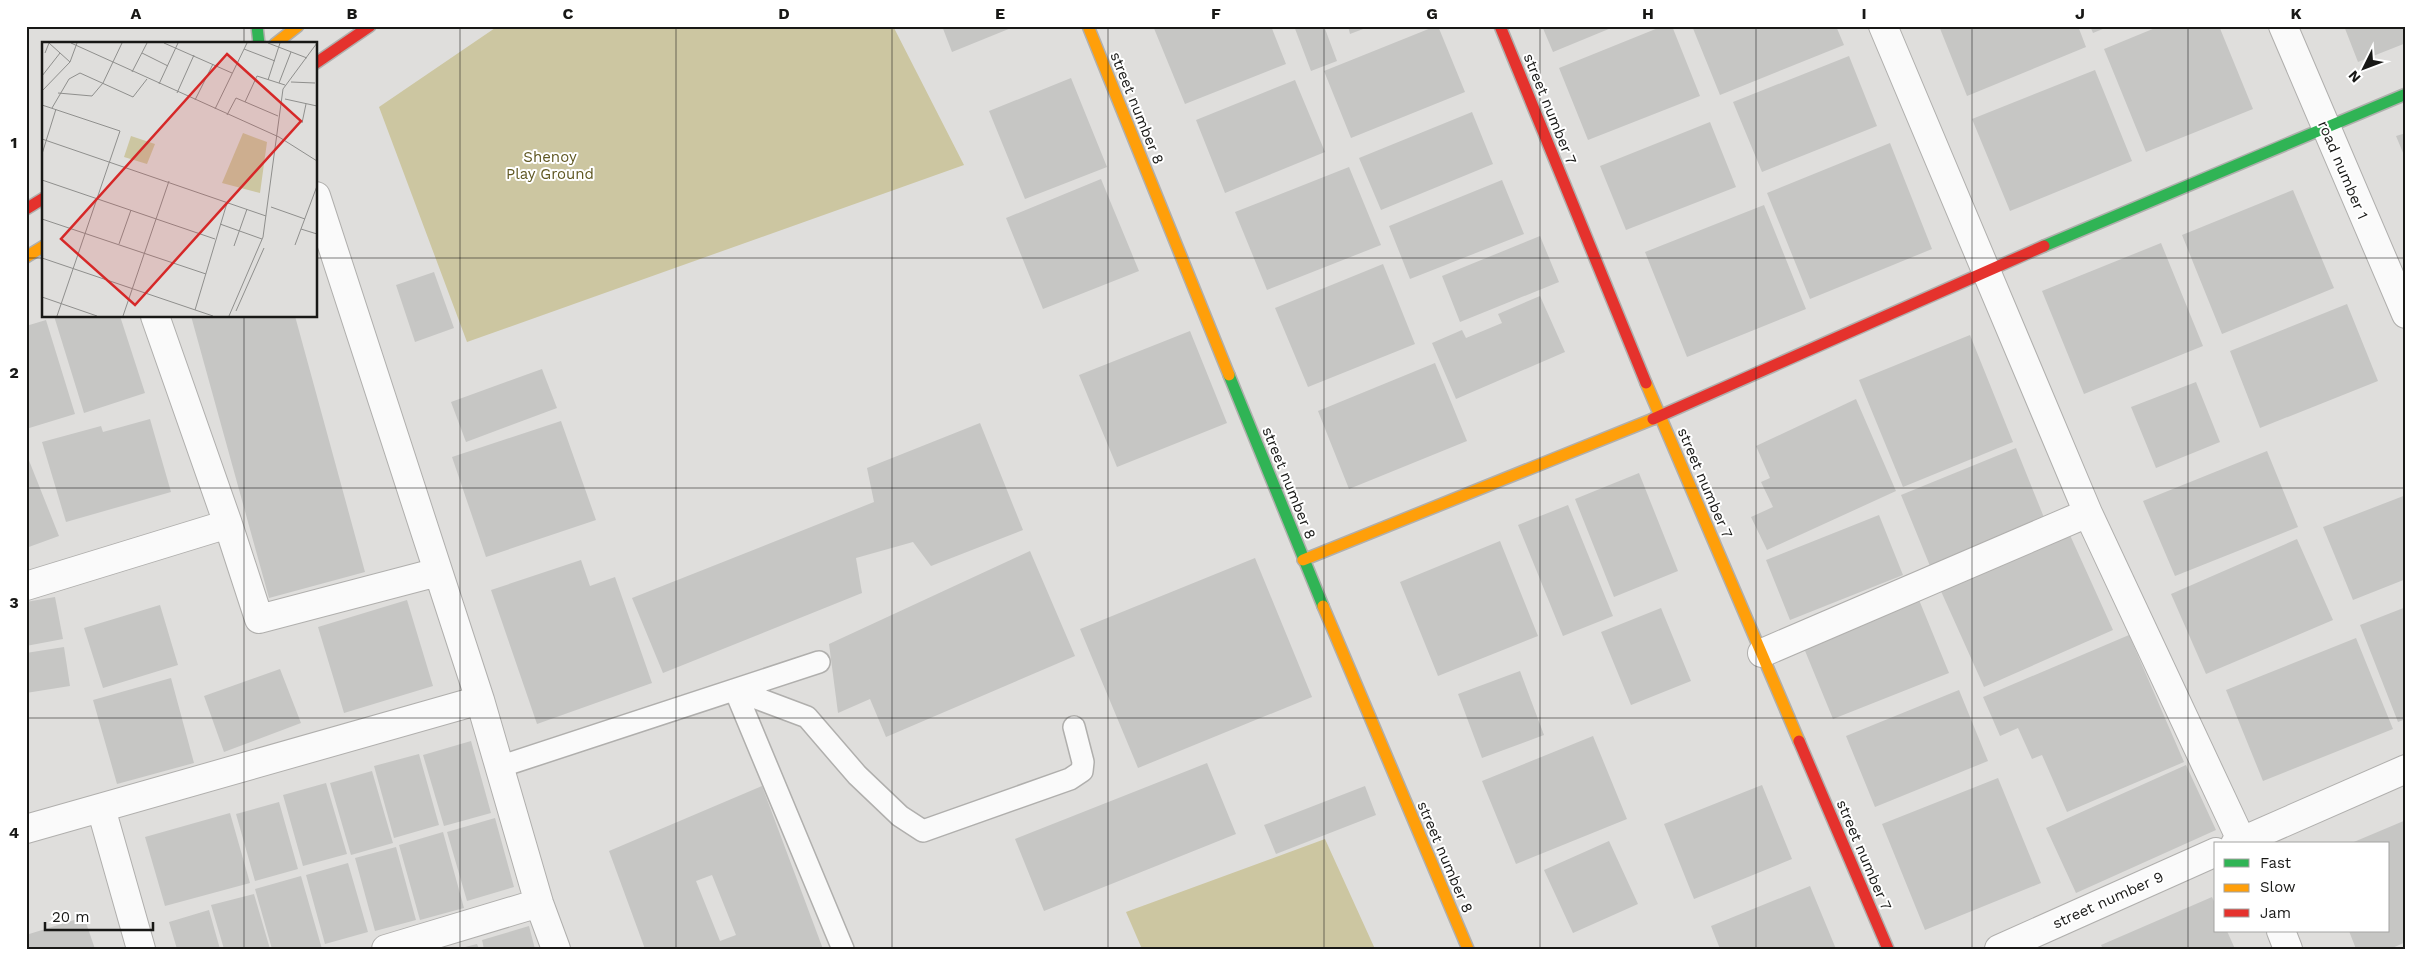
<svg xmlns="http://www.w3.org/2000/svg" width="2432" height="975" font-family="'Work Sans',sans-serif">
<rect width="100%" height="100%" fill="#dfdedc"/>
<path fill="#ccc6a1" d="M498,26H893L964,165L467,342L379,107Z
M1325,839L1375,949H1142L1126,912Z"/>
<path fill="#c6c6c4" fill-rule="evenodd" d="M942,26H1016L952,52Z
M1153,26H1271L1286,64L1185,104Z
M1294,26H1324L1337,61L1311,71Z
M1348,26H1371L1350,34Z
M1436,26H1438L1465,92L1351,138L1324,71Z
M1542,26H1616L1553,52Z
M1663,26H1672L1700,96L1588,140L1559,68Z
M1692,26H1836L1844,45L1720,95Z
M1939,26H2078L2086,47L1967,96Z
M2090,26H2110L2093,33Z
M2160,26H2219L2253,109L2146,152L2104,49Z
M2344,26H2406V43L2358,62Z
M1849,56L1877,126L1762,172L1733,102Z
M2095,70L2132,161L2010,211L1972,119Z
M1071,78L1107,167L1025,199L989,111Z
M1295,80L1325,152L1225,193L1196,120Z
M1472,112L1493,164L1381,210L1359,158Z
M1710,122L1736,187L1626,230L1600,166Z
M2406,133V160L2396,136Z
M1890,143L1932,249L1810,299L1767,193Z
M1349,167L1381,245L1267,290L1235,212Z
M1101,179L1139,271L1043,309L1006,218Z
M1502,180L1524,234L1410,279L1389,226Z
M2293,190L2334,288L2222,334L2182,235Z
M1764,205L1806,309L1687,357L1645,252Z
M1540,236L1559,282L1460,322L1442,276Z
M2161,243L2203,346L2084,394L2042,291Z
M1383,264L1415,344L1308,387L1275,308Z
M434,272L454,328L415,342L396,285Z
M1540,296L1565,352L1456,399L1432,343L1462,330L1466,338L1502,323L1498,314Z
M2347,304L2378,381L2260,428L2230,351Z
M54,316H120L145,393L84,413Z
M191,316H295L365,572L269,598Z
M46,320L75,414L26,429V326Z
M1190,331L1227,423L1117,467L1079,375Z
M1970,335L2013,442L1903,487L1859,380Z
M1435,363L1467,441L1349,489L1318,411Z
M542,369L557,408L466,442L451,402Z
M2196,382L2220,442L2156,468L2131,407Z
M1856,399L1896,491L1767,550L1751,517L1773,507L1761,482L1770,478L1756,446Z
M150,419L171,492L66,522L42,442L101,426L103,432Z
M561,421L596,520L486,557L452,457Z
M980,423L1023,530L931,566L913,542L856,558L862,593L663,673L632,598L874,502L867,468Z
M2016,448L2045,520L1930,566L1901,495Z
M2267,451L2298,527L2175,576L2143,501Z
M26,453L59,536L26,548Z
M1639,473L1678,571L1614,597L1575,499Z
M2406,495V579L2353,600L2323,527Z
M1568,505L1613,616L1563,636L1518,525Z
M1879,515L1903,575L1790,620L1766,560Z
M2069,533L2113,630L1984,687L1940,589Z
M2297,539L2333,620L2206,674L2171,594Z
M1500,541L1538,636L1438,676L1400,582Z
M1030,551L1075,656L886,737L870,699L838,713L829,644Z
M1255,558L1312,697L1138,768L1080,629Z
M581,560L590,586L615,577L652,683L537,724L491,590Z
M1917,595L1949,673L1833,719L1801,641Z
M55,597L63,639L26,646V602Z
M407,600L433,686L344,713L318,627Z
M160,605L178,665L103,688L84,628Z
M2406,607V719L2398,722L2360,625Z
M1661,608L1691,681L1631,705L1601,632Z
M2129,635L2184,762L2067,812L2042,755L2032,759L2018,728L2000,736L1983,697Z
M2356,638L2393,729L2263,781L2226,690Z
M64,647L70,686L26,693V653Z
M280,669L301,723L224,752L204,696Z
M1520,671L1544,735L1482,758L1458,694Z
M171,678L194,763L117,784L93,700Z
M1959,690L1988,761L1875,807L1846,736Z
M1593,736L1627,819L1516,864L1482,781Z
M471,741L491,813L444,826L423,755Z
M419,754L439,825L394,838L374,766Z
M1207,763L1236,834L1044,911L1015,839Z
M2186,765L2216,830L2076,893L2046,828Z
M372,771L393,843L351,855L330,783Z
M1998,778L2041,883L1925,930L1882,824Z
M326,783L347,854L303,866L283,795Z
M1762,785L1792,859L1694,899L1664,824Z
M762,786L823,949H645L609,851ZM712,875L736,935L720,941L696,881Z
M1365,786L1376,815L1276,854L1264,825Z
M279,802L298,869L255,881L236,814Z
M230,813L250,883L165,906L145,837Z
M495,818L514,887L467,901L447,832Z
M2406,820V942L2390,949H2356L2349,931H2388V844H2349Z
M443,832L464,908L420,920L399,845Z
M1609,841L1638,904L1573,933L1544,870Z
M396,847L416,920L375,931L355,858Z
M348,863L368,932L325,944L306,875Z
M301,876L322,949H272L255,889Z
M1810,886L1836,949H1720L1711,926Z
M254,894L270,949H224L211,905Z
M2212,897L2216,906V931H2227L2235,949H2103L2101,945Z
M209,910L220,949H177L169,922Z
M84,917L95,949H26V935Z
M529,926L535,949H484L482,940Z
M477,944L479,949H461V948Z"/>
<g fill="none" stroke-linecap="round" stroke-linejoin="round">
<g stroke="#b0afad" stroke-width="24">
<path id="lane" d="M735,690L807,717L857,775L900,816L923,831L1070,779L1082,771L1083,762L1074,727
M735,690L843,949
M499,767L819,662"/>
</g>
<g stroke="#b0afad" stroke-width="30">
<path id="street" d="M1883,26L2088,513L2243,844
M2283,26L2406,314
M316,196L480,700L539,903L556,949
M155,316L228,524L259,619L438,572
M26,586L228,524
M1762,653L2088,513
M101,808L141,949
M26,829L480,700
M2235,844L2406,769
M2281,931L2288,949
M386,949L539,903
M1999,949L2216,852"/>
</g>
<g stroke="#b0afad" stroke-width="14">
<path id="fast" d="M257,26L259,44
M2044,246L2406,94
M1229,375L1323,606"/>
</g>
<g stroke="#b0afad" stroke-width="14">
<path id="slow" d="M1088,26L1229,375
M275,44L298,26
M26,257L44,246
M1646,383L1799,741
M1303,560L1653,419
M1323,606L1468,949"/>
</g>
<g stroke="#b0afad" stroke-width="14">
<path id="jam" d="M1500,26L1646,383
M316,63L370,26
M26,209L44,198
M1653,419L2044,246
M1799,741L1888,949"/>
</g>
<use href="#lane" stroke="#fafafa" stroke-width="21"/>
<use href="#street" stroke="#fafafa" stroke-width="28"/>
<use href="#fast" stroke="#30b455" stroke-width="11"/>
<use href="#slow" stroke="#ff9f0a" stroke-width="11"/>
<use href="#jam" stroke="#e5322d" stroke-width="11"/>
</g>
<path fill="none" stroke="#181816" stroke-width="1" stroke-opacity="0.55" d="M244,26V44M460,26V949M676,26V949M892,26V949M1108,26V949M1324,26V949M1540,26V949M1756,26V949M1972,26V949M2188,26V949M26,258H44M316,258H2406M244,316V949M26,488H2406M26,718H2406"/>
<g text-anchor="middle" dominant-baseline="central" stroke-width="4" stroke-linejoin="round" paint-order="stroke">
<g font-size="15" fill="#181816" stroke="#fff">
<text transform="translate(1137 108) rotate(68)">street number 8</text>
<text transform="translate(1550 109) rotate(68)">street number 7</text>
<text transform="translate(2343 170) rotate(67)">road number 1</text>
<text transform="translate(1289 483) rotate(68)">street number 8</text>
<text transform="translate(1705 483) rotate(67)">street number 7</text>
<text transform="translate(1864 855) rotate(67)">street number 7</text>
<text transform="translate(1445 857) rotate(67)">street number 8</text>
<text transform="translate(2108 900) rotate(-24)">street number 9</text>
</g>
<g font-size="15" fill="#5f5721" stroke="#fff">
<text x="550" y="157">Shenoy<tspan x="550" dy="17">Play Ground</tspan></text>
</g>
</g>
<g transform="translate(42 42)">
<rect width="275" height="275" fill="#dfdedc"/>
<path d="M201,91L225,100L218,151L180,141ZM89,94L113,102L105,122L82,115Z" fill="#ccc6a1"/>
<path fill="none" stroke="#8f8f8d" stroke-width="1" d="M29,1L237,95L275,119M122,1L190,31M226,1L265,16M202,7L233,19M3,11L7,1L28,20M100,11L126,24M90,30L105,1M0,34L18,11M226,38L238,1M249,40L273,41M237,41L249,10M117,42L136,1M0,49L28,20L35,1M16,51L50,54L61,41L80,1M135,51L152,13M243,57L275,64M153,58L171,22M203,60L215,34L243,43M0,63L78,89L15,274M10,66L27,37L38,31L91,55L105,37M173,67L205,1M185,73L194,56L236,74M260,81L264,62M0,97L224,174M0,112L14,67M0,138L173,197M229,165L263,177M0,177L164,232M178,182L220,197M259,187L275,192M77,202L89,168M253,203L275,144M192,204L205,167M0,216L171,274M0,255L55,274M153,268L185,161M194,269L222,206M81,274L127,139M187,274L221,195L241,47L275,1"/>
<path fill="#d62828" fill-opacity="0.15" stroke="#d62828" stroke-width="2.5" d="M185,12L259,79L93,263L19,197Z"/>
<rect width="275" height="275" fill="none" stroke="#181816" stroke-width="2.5"/>
</g>
<rect width="2432" height="975" fill="none" stroke="#ffffff" stroke-width="55"/>
<rect x="2214" y="842" width="175" height="90" fill="#ffffff" stroke="#a3a3a2"/>
<rect x="2224" y="859" width="25" height="8" fill="#30b455" stroke="#a3a3a2"/>
<text x="2260" y="868" font-size="15" fill="#181816">Fast</text>
<rect x="2224" y="884" width="25" height="8" fill="#ff9f0a" stroke="#a3a3a2"/>
<text x="2260" y="892" font-size="15" fill="#181816">Slow</text>
<rect x="2224" y="909" width="25" height="8" fill="#e5322d" stroke="#a3a3a2"/>
<text x="2260" y="918" font-size="15" fill="#181816">Jam</text>
<g transform="translate(2364 68) rotate(228)" stroke="#ffffff" stroke-width="4" paint-order="stroke">
<path d="M0-4L9 19L0 12L-9 19Z" fill="#181816"/>
<text y="-8" font-size="14" font-weight="bold" text-anchor="middle" fill="#181816">N</text>
</g>
<path d="M45 922v8h108v-8" fill="none" stroke="#181816" stroke-width="2.5"/>
<text x="52" y="922" font-size="15" fill="#181816" stroke="#ffffff" stroke-width="4" paint-order="stroke">20 m</text>
<rect x="28" y="28" width="2376" height="920" fill="none" stroke="#181816" stroke-width="2"/>
<g font-size="16" text-anchor="middle" font-weight="bold" fill="#181816">
<text x="136" y="19">A</text>
<text x="352" y="19">B</text>
<text x="568" y="19">C</text>
<text x="784" y="19">D</text>
<text x="1000" y="19">E</text>
<text x="1216" y="19">F</text>
<text x="1432" y="19">G</text>
<text x="1648" y="19">H</text>
<text x="1864" y="19">I</text>
<text x="2080" y="19">J</text>
<text x="2296" y="19">K</text>
<text x="14" y="148">1</text>
<text x="14" y="378">2</text>
<text x="14" y="608">3</text>
<text x="14" y="838">4</text>
</g>
</svg>
